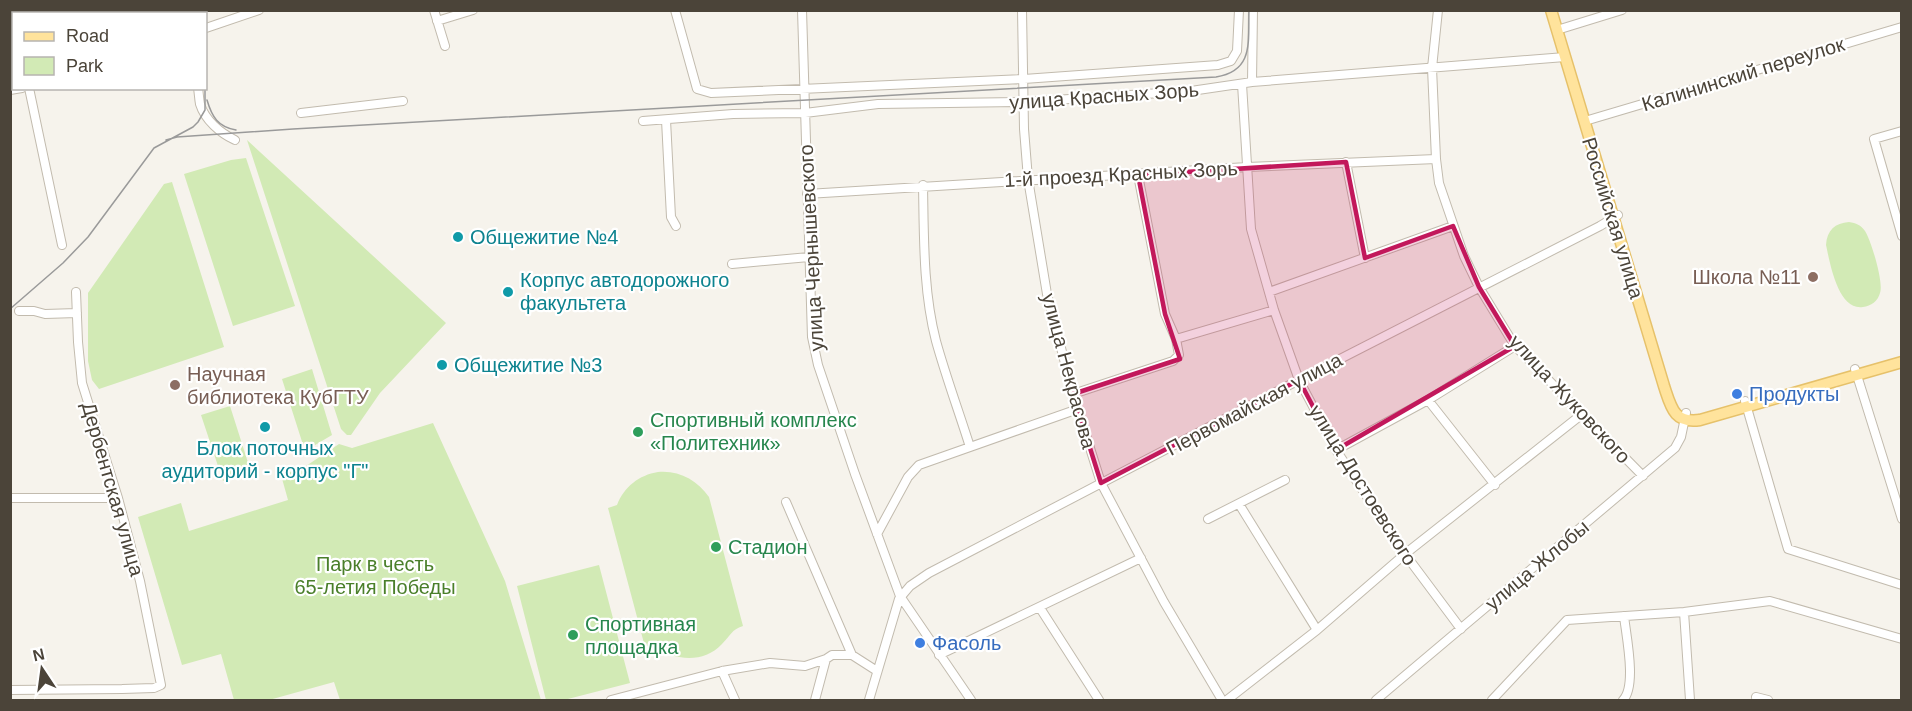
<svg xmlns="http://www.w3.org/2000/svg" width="1912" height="711" font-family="Arial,sans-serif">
<rect width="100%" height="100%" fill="#f6f3ec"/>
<path fill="#d2eab5" d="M247,140L446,323L380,393L351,435H347L341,429Z
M246,158L295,306L233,326L184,174L231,160Z
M172,182L224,347L99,389L92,380L88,361V293L164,184Z
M1849,222C1856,223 1861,225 1865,231C1871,240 1884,283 1880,293C1878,301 1871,306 1863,307C1838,311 1830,263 1826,245C1827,230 1835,223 1849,222Z
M312,369L332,435L305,451L282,379Z
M230,406L251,472L223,481L201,415Z
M433,423L505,581L541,700H340L334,682L269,700H234L221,654L182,665L138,517L181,503L189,531L288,500L281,475L303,468L339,444L352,448Z
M658,472C679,470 697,480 709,497L743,626C731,630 731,635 722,644C702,665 673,660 651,645L645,647L608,508L617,505C624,487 639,475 658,472Z
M599,565L630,683L564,700H546L517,586Z"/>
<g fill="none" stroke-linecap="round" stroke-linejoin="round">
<g stroke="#c2bbae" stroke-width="10">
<path id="minor" d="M12,10L14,15
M177,10L178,14
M434,10L445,46
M675,10L697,89L711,93L1024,79L1218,65L1231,61L1237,51L1239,10
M802,10L812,337L818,365L855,474L900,596L971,700
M1022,10L1024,129L1028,179L1047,294L1073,394L1101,483L1164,602L1222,700
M1438,10L1432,68L1436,159L1439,183L1464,256L1479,287L1515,346L1643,476
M437,21L473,10
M206,28L259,10
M1557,30L1622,10
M1252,82L1253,10
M1242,84L1251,229L1274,310L1299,380L1336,450L1405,554L1461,629
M29,88L62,245
M198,88C199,94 199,99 200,104C205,120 220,133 235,140
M10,90L22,88
M301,113L403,101
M666,120L671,217L676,226
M643,121L733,114L805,113L878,104L1024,102L1191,91L1252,82L1565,57
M1585,121L1902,27
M1902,131L1874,139L1902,236
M1346,162L1365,258
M1138,175L1165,314L1176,339
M923,185C924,237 923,291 936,341C946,377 959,412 970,447
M807,194L1247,167L1436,159
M732,264L809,257
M1269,292L1453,226
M19,311H34L45,314L77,313
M1855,369L1902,519
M1073,394L1173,361L1179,355L1176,339L1274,310
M1428,400L1495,485
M1745,401L1788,549L1902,585
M1336,450L1428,400L1515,346
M10,498H118
M786,502L852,655L877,671
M1239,504L1317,630
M1208,519L1285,480
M877,534L908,477L919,465L1078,409
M1040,608L1099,700
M1684,612L1690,700
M939,655L1141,558
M722,671L735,700
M10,690L122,689L154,688L161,685L140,581L118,498L82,383L78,342L76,292
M1756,697L1768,700
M611,700L722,671L770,663L805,666L826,659
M815,700L826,659L832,655H852
M869,700L899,599L910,586L929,573L1299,380L1600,226L1618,215
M1227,700L1317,630L1405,554L1581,415
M1376,700L1675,448L1681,437L1686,413
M1492,700L1567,620L1684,612L1770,601L1902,639
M1623,700C1637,686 1626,635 1624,616"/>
</g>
<g stroke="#e6c16a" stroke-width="13">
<path id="major" d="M1551,10L1664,386C1671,407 1674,424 1700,420L1902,362"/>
</g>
<use href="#minor" stroke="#fff" stroke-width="8"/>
<use href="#major" stroke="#ffe39c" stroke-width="10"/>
<path stroke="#9a9a9a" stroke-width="1.5" d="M188,10V14
M10,86L14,85
M207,100C212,117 218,127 236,130
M166,140L177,137L293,129L1216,77C1254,71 1248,42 1249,10
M10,309L63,263L88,237L154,148L193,127L198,122L205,110V88"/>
</g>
<path fill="#c2185b" fill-opacity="0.2" stroke="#c2185b" stroke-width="4.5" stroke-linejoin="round" d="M1346,162L1365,258L1453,226L1479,287L1515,346L1336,450L1299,380L1101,483L1073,394L1180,359L1165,314L1138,175Z"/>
<g fill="#0f9aa8" stroke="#fff" stroke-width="2">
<circle cx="458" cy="237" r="6"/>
<circle cx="508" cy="292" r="6"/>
<circle cx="442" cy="365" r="6"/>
<circle cx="265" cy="427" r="6"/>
</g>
<g fill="#8d6e63" stroke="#fff" stroke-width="2">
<circle cx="1813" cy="277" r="6"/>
<circle cx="175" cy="385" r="6"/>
</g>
<g fill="#3f7fe0" stroke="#fff" stroke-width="2">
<circle cx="1737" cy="394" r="6"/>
<circle cx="920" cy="643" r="6"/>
</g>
<g fill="#2e9e5b" stroke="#fff" stroke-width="2">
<circle cx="638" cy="432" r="6"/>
<circle cx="716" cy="547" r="6"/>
<circle cx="573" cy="635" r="6"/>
</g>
<g text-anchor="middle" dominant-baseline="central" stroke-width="4.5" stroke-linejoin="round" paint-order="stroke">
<g font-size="20" fill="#4b4439" stroke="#fff">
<text transform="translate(1743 74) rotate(-17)">Калининский переулок</text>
<text transform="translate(1104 96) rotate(-4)">улица Красных Зорь</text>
<text transform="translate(1121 174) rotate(-3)">1-й проезд Красных Зорь</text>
<text transform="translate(1613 218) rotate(73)">Российская улица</text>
<text transform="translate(811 248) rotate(-93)">улица Чернышевского</text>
<text transform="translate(1069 371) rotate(75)">улица Некрасова</text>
<text transform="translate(1570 399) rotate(47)">улица Жуковского</text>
<text transform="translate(1254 404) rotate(-28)">Первомайская улица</text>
<text transform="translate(1363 485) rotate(58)">улица Достоевского</text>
<text transform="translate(113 489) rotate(74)">Дербентская улица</text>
<text transform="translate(1537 565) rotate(-40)">улица Жлобы</text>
</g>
<g font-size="20" fill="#0d838f" stroke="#fff" text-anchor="start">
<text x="470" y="237">Общежитие №4</text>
<text x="520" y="280">Корпус автодорожного<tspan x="520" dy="23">факультета</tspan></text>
<text x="454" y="365">Общежитие №3</text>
<text x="265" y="448" text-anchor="middle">Блок поточных<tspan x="265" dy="23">аудиторий - корпус "Г"</tspan></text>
</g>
<g font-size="20" fill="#785e54" stroke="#fff" text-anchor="end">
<text x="1801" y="277">Школа №11</text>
<text x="187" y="374" text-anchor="start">Научная<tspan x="187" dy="23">библиотека КубГТУ</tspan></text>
</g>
<g font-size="20" fill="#366cbe" stroke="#fff" text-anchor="start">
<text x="1749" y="394">Продукты</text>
<text x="932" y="643">Фасоль</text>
</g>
<g font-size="20" fill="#27864d" stroke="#fff" text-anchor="start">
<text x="650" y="420">Спортивный комплекс<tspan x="650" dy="23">«Политехник»</tspan></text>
<text x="728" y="547">Стадион</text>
<text x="585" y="624">Спортивная<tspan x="585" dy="23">площадка</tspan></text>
</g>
<g font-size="20" fill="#4a7f2a" stroke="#fff">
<text x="375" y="564">Парк в честь<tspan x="375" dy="23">65-летия Победы</tspan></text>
</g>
</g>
<rect width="1912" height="711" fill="none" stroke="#4b4439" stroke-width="24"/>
<rect x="12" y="12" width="195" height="78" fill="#ffffff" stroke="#b7b4b0" stroke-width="1.5"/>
<rect x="24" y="32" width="30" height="9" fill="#ffe39c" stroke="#b7b4b0" stroke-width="1.5"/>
<text x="66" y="42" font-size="18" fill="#4b4439">Road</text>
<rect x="24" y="57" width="30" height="18" fill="#d2eab5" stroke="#b7b4b0" stroke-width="1.5"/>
<text x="66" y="72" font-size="18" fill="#4b4439">Park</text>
<g transform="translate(42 669) rotate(347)" stroke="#ffffff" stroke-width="4.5" paint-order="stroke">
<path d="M0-4.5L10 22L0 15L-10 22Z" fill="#4b4439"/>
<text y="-9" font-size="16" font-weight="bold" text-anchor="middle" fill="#4b4439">N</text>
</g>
</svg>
